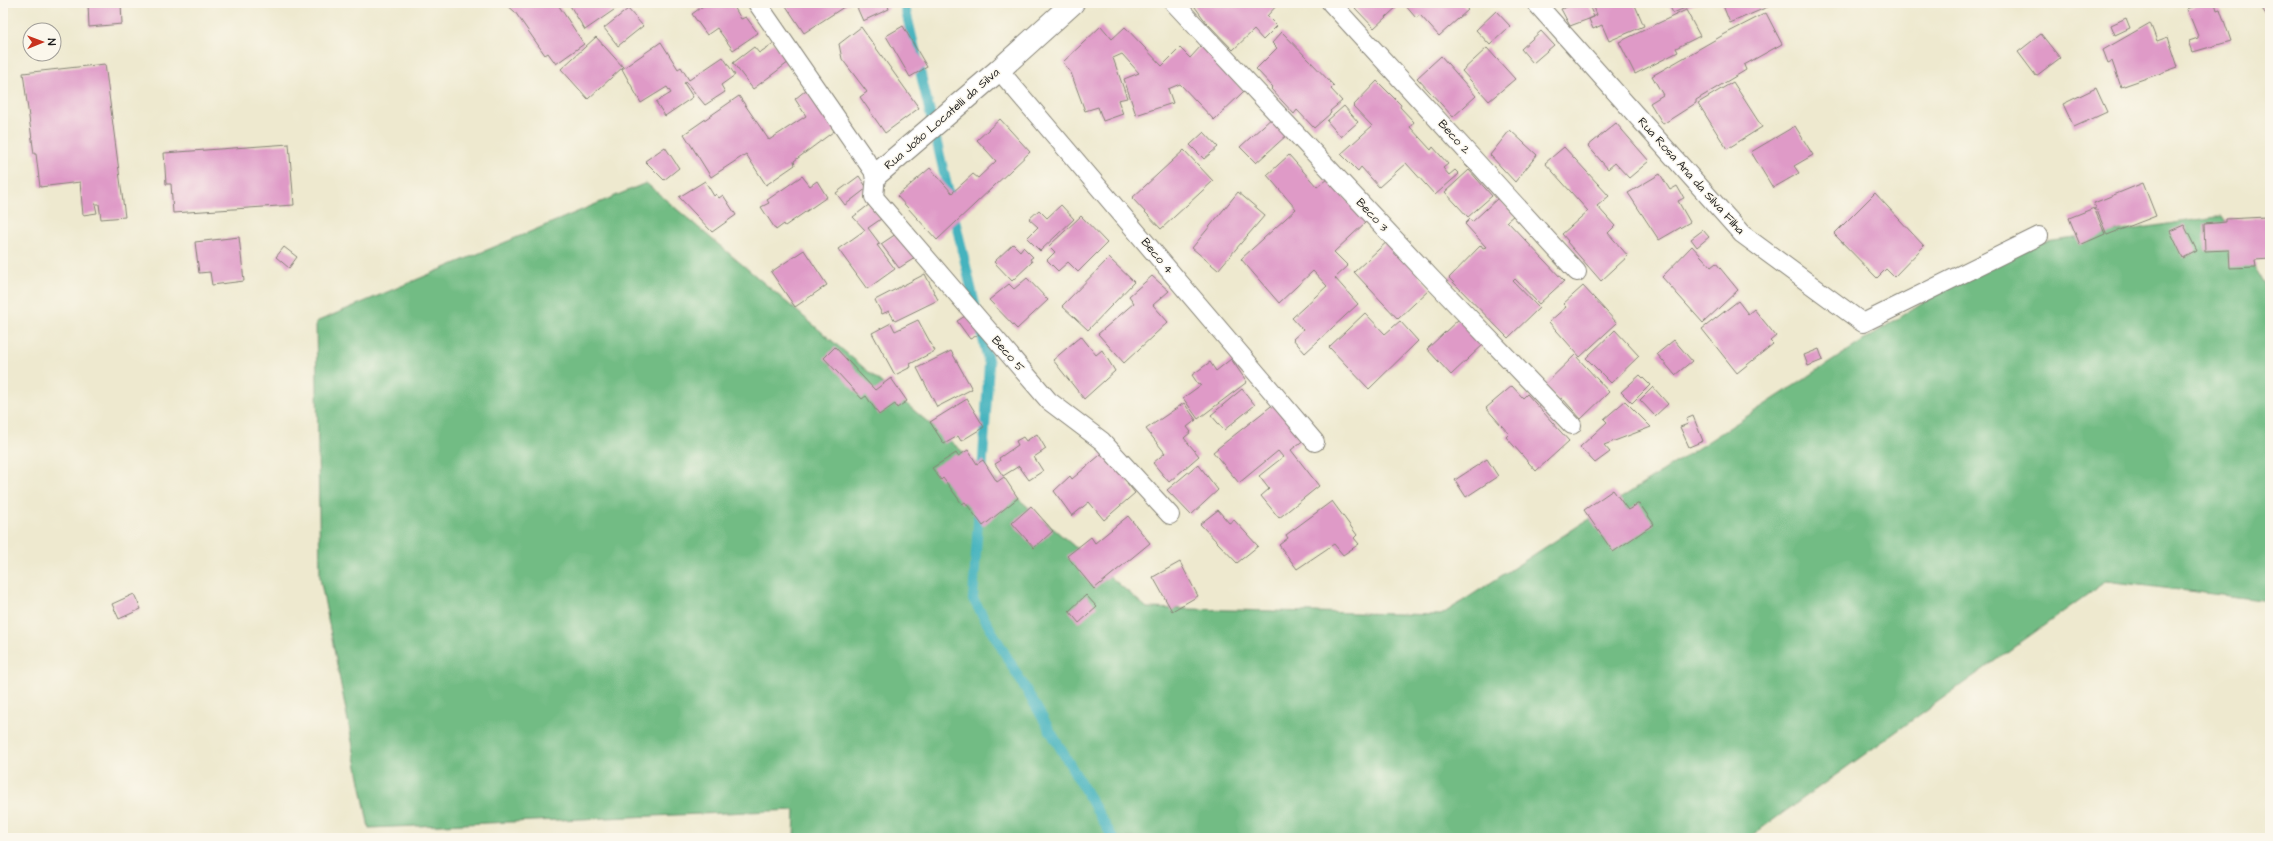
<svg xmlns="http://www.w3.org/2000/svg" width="2273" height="841" font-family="'Architects Daughter',sans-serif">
<rect width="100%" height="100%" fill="#fbf7ec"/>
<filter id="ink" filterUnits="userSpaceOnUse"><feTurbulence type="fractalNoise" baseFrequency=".025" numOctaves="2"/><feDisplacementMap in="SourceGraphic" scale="8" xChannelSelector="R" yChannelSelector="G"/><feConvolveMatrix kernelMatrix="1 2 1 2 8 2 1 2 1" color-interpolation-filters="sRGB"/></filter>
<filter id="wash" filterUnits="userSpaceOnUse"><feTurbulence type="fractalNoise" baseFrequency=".012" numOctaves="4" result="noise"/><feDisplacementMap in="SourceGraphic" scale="16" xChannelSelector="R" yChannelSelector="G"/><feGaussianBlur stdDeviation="0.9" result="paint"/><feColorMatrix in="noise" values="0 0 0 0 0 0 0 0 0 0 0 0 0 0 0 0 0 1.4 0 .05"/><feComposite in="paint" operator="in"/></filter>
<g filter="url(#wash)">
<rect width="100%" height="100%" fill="#eee9cf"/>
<path fill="#72bc84" stroke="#476c50" d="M646,183L1147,608L1441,615L2006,248L2222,216L2270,293V601L2106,581L1748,838H794L795,810L369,828L320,578L316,322Z"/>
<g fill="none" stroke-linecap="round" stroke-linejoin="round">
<path stroke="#44b3be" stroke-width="10" d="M904,3L989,364L982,474
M979,506L973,599L1113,838"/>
</g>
<g id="blocks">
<path fill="#df9ac7" d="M88,3H121L122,24L89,27Z
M505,3H557L584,44L556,64L548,53L545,55L515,12Z
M570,3H624L585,30L569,4Z
M707,3H732L741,19L746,17L758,33L733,50L717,28L707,35L692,14Z
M784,3H850L804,33Z
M855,3H887L889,9L863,21Z
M1192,3H1279L1267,16L1277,26L1263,40L1254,30L1233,50L1206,22Z
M1361,3H1398L1399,5L1374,28L1355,8Z
M1407,3H1461L1468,10L1439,36L1420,15L1416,18L1405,5Z
M1579,3H1588L1594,17L1570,26L1561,9Z
M1605,3H1634L1644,26L1609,41L1602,25L1593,29L1589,19L1597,15L1594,7Z
M1668,3H1697L1673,13Z
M1722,3H1769L1770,6L1730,23Z
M2205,3H2215L2217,10L2220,9L2231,41L2193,52L2189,41L2198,38V36L2187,9Z
M2258,3H2270V20Z
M628,9L643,26L618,46L604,28Z
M1686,10L1700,36L1676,48L1678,52L1635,74L1619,42Z
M1496,11L1510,26L1490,45L1476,30Z
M1766,13L1782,44L1744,65L1746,70L1696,100V103L1663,124L1650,103L1663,95L1652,76L1725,34Z
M2126,18L2130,28L2115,35L2111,25Z
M2150,23L2157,41L2168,37L2178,67L2121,87L2112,61L2108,63L2103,50Z
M903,26L927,67L910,77L886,36Z
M1101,26L1112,39L1125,27L1162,66L1180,48L1190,58L1201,46L1244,91L1214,120L1180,84L1168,89L1173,103L1136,115L1124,79L1139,73L1122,54L1113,58L1127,98L1118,100L1123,114L1103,121L1098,107L1085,111L1071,73L1063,62Z
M861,27L919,108L885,133L860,97L867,92L842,59L839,44Z
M1541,31L1554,45L1533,63L1521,49Z
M1282,32L1334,86L1331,89L1342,101L1330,111L1331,113L1314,128L1297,110L1294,114L1271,89L1273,87L1256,69L1277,48L1272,43Z
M2041,34L2060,58L2036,76L2018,52Z
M596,37L623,67L588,99L561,69Z
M661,42L678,69L681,67L689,80L723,57L735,75L721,85L725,92L705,105L686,82L684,83L693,97L665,116L656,102L671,93L667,87L641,103L622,69Z
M774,43L789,62L753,89L733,63L754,47L759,53Z
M1487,48L1515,79L1489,101L1462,71Z
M1441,56L1476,96L1453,117L1417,78Z
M105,64L125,217L101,219L99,204H95L97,213L83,215L80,182L40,187L36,154H34L23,73Z
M1377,81L1401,105L1400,107L1414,122L1410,127L1431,150L1433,147L1448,164L1443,168L1449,175L1455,170L1459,174L1435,195L1406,163L1379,187L1361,167L1358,171L1341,154L1372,126L1353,106Z
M1733,82L1762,127L1727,149L1698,103Z
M2096,88L2107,112L2074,127L2063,104Z
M806,90L837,129L794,161L795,165L766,185L746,154L711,177L684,134L739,96L769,140L806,116L795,99Z
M1344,106L1358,122L1341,137L1327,121Z
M1274,116L1287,135L1256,163L1240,147Z
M1000,119L1030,152L937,240L897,196L930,168L952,193L973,174L978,178L996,161L977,140Z
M1616,123L1649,161L1629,178L1615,163L1608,169L1588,146Z
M1795,126L1813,155L1794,166L1799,173L1773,188L1751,152Z
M1510,130L1537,155L1515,182L1490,155Z
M1204,132L1218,147L1204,159L1190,145Z
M289,144L294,205L173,213L171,184H166L164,153Z
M665,147L679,168L664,180L645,161Z
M1564,147L1609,196L1597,206L1615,226L1608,233L1628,256L1601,281L1567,242L1568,241L1562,234L1588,211L1545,163Z
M1184,150L1213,181L1161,229L1132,198Z
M1289,155L1317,187L1327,179L1367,221L1334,252L1348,266L1335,278L1358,304L1305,353L1293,339L1303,330L1292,318L1327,286L1313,271L1279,303L1241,259L1296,209L1267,175Z
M1469,170L1492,196L1468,217L1445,192Z
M1660,174L1670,190L1677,186L1684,198L1678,201L1690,222L1659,240L1628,193Z
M802,176L810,186L817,181L827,197L785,226L784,224L776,230L761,207L769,203L767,200Z
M859,176L867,188L845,205L836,193Z
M705,181L714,196L716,194L719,198L723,195L736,215L712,232L679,197Z
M2143,183L2156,216L2107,235L2094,203Z
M1238,192L1265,215L1218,270L1192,248Z
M1875,193L1924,246L1894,277L1886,269L1877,278L1834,234Z
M1498,198L1514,215L1507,221L1564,281L1539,304L1515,279L1513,281L1539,308L1508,338L1449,278L1481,245L1483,248L1486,247L1465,224L1470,219L1472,222Z
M870,204L881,219L868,228L880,244L877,245L895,269L867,289L838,249L865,230L853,217Z
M1061,205L1074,219L1040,251L1027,238L1038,227L1029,219L1039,210L1047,218Z
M2094,208L2105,234L2080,245L2069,218Z
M1081,216L1107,243L1078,272L1068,262L1058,271L1047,260L1055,252L1049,246Z
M2266,217L2267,226H2270V259L2255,260L2256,267L2230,268L2229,250L2205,251L2204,224L2226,222V219Z
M2184,225L2197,251L2183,258L2170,231Z
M1703,230L1709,237L1697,247L1691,239Z
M899,232L918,256L899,268L881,244Z
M239,237L244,281L212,285L210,272L199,273L195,242Z
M1390,239L1430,289L1398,319L1354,272Z
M1013,244L1020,251L1023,247L1033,257L1030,259L1032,262L1012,281L994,262Z
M1692,246L1711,267L1716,263L1738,290L1703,323L1662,277Z
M284,247L297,257L289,268L276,257Z
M804,250L827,285L795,307L771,272Z
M1109,258L1134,282L1088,330L1062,306Z
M925,274L938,300L895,321L889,311L882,314L875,300Z
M1152,276L1169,291L1153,305L1168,322L1124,363L1098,334L1134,303L1129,296Z
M1027,278L1048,300L1017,329L989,300L1009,284L1014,289Z
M1583,286L1617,323L1580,357L1549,322L1566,307L1563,304Z
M1738,301L1748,314L1754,309L1776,336L1770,341L1773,344L1737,373L1702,329Z
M970,313L984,332L970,339L957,321Z
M1365,313L1385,334L1400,321L1418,341L1369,389L1329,347Z
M1461,317L1486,342L1451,375L1427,349Z
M918,320L935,351L910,364L911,367L895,375L872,333L891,323L895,331Z
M1615,330L1639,356L1611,383L1586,358Z
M1081,336L1096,355L1102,350L1115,371L1084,399L1053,360Z
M1674,340L1692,361L1675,375L1657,354Z
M835,347L875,390L891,378L907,401L897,408L895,404L879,415L866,396L862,399L824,358Z
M1819,349L1823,360L1808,366L1804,355Z
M951,351L972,389L937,407L917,368Z
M1575,355L1609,392L1581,419L1562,398L1559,400L1544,385Z
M1231,359L1247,382L1198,419L1183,398L1201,385L1198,384L1192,375L1210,362L1216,371Z
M1640,375L1650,385L1632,403L1621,392Z
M1512,386L1523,398L1527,394L1569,441L1536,471L1506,437L1509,434L1486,408Z
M1653,387L1668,404L1655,416L1640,400Z
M1242,389L1255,405L1224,430L1211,415Z
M967,399L984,427L961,441L958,436L944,444L930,422Z
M1625,401L1651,427L1604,445L1610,452L1595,463L1580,447L1607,422L1604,419Z
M1184,403L1196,420L1187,427L1191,432L1184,438L1199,456L1169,482L1153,463L1165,453L1146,429Z
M1275,403L1305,439L1291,450L1319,486L1279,518L1261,496L1269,489L1259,476L1283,457L1278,451L1239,483L1213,452Z
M1693,416L1703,441L1689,447L1680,427L1688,424L1686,419Z
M1037,434L1046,449L1034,457L1043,471L1029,480L1019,466L1003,476L995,464L1000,461L999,458L1018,445L1016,441L1023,437L1026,441Z
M968,450L977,464L983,460L997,482L1004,477L1018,498L983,526L965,502L962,504L943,478L941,480L932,468L956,453L958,456Z
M1106,450L1129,481L1127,483L1135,493L1104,520L1089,502L1072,516L1054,491L1070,476L1072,479Z
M1487,459L1498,476L1466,497L1455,480Z
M1198,464L1218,490L1191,515L1167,490Z
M1613,490L1628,510L1639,503L1654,524L1613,552L1584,510Z
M1332,501L1357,535L1354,538L1359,544L1343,555L1334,544L1297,569L1279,545L1288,538L1286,535Z
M1031,506L1053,531L1034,548L1012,523Z
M1218,510L1229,523L1234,520L1258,546L1237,563L1200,524Z
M1128,516L1150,543L1094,589L1067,556L1091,537L1095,543Z
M1180,562L1198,596L1172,611L1153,577Z
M134,594L141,609L119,619L112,604Z
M1086,595L1097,607L1079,623L1069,611Z"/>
</g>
</g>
<g filter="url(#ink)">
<use href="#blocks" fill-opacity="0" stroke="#858276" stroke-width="1"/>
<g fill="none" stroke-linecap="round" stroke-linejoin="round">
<g stroke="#858276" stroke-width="20">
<path id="lane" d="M757,3L876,175L874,197L1049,401L1102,441L1170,515
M1174,3L1430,277L1572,425
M1331,3L1577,272
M1536,3L1742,234L1863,323L2039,236
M999,70L1315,442"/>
</g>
<g stroke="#858276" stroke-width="24">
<path id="street" d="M876,175L999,70L1073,3"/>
</g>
<use href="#lane" stroke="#fff" stroke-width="18"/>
<use href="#street" stroke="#fff" stroke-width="22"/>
</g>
</g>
<g text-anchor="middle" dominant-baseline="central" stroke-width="3" stroke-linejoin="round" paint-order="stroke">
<g font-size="12" fill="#1c1c1c" stroke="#fbf7ec">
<text transform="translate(942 119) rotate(-41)">Rua João Locatelli da Silva</text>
<text transform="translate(1454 137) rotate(48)">Beco 2</text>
<text transform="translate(1691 176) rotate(48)">Rua Rosa Ana da Silva Filha</text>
<text transform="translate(1372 215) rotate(47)">Beco 3</text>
<text transform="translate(1157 256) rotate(50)">Beco 4</text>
<text transform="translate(1008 354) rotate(49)">Beco 5</text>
</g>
</g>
<rect width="2273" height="841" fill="none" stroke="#fbf7ec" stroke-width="16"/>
<g transform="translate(42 42) rotate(89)"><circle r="19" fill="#fbf7ec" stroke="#a29f99"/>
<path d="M0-3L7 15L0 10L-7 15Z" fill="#c8321e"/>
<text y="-6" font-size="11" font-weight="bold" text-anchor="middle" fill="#1c1c1c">N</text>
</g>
</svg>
